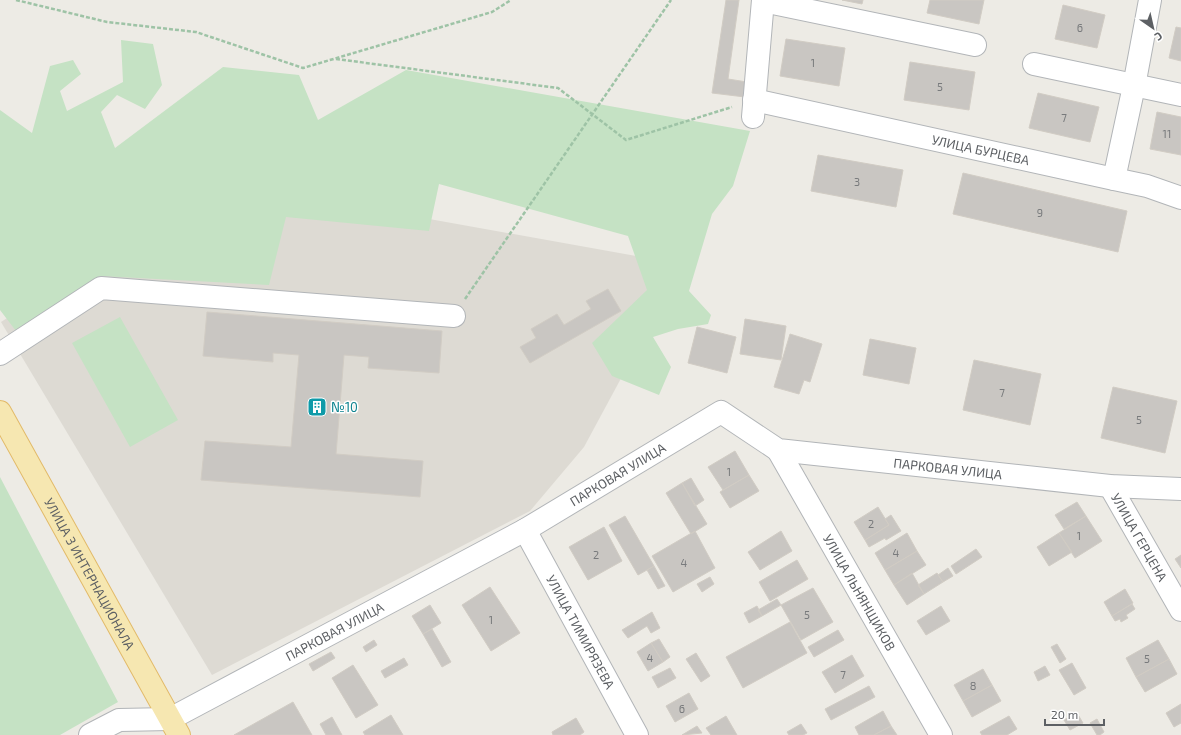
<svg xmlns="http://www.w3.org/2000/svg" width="1181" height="735" font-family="'Exo 2',sans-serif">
<rect width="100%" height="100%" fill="#edebe5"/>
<path fill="#dddad3" d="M279,192L664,261L646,332L584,447L530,511L212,675L1,322L103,256Z"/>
<path fill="#c5e2c4" d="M121,40L153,44L162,85L145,109L117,95L101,112L115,148L223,67L299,75L318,120L406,70L750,131L733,186L712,214L689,291L711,315L708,324L678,329L653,337L671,367L659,395L612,376L592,343L647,290L628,236L439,184L429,231L286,217L269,285L100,276L16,331L0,310V110L32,133L50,66L73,60L81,74L60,91L67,111L123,82Z
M120,317L178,420L130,447L72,343Z
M0,477L118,702L60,735H0Z"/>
<path fill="#c9c6c2" stroke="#d1ccc4" d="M726,0H739L728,79L747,82L745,97L712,93Z
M842,0H863L862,4Z
M930,0H984L979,24L927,13Z
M1063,5L1105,15L1097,48L1055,39Z
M1176,27L1181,28V61L1169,58Z
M786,39L845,48L839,86L780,76Z
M910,62L975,72L969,110L904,100Z
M1038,93L1099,107L1090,142L1029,128Z
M1157,112L1181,117V155L1150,149Z
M818,155L903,170L896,207L811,191Z
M963,173L1127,211L1118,252L953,214Z
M608,289L621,311L530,363L520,347L536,338L531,329L557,314L564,325L591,309L586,301Z
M207,312L442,331L439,373L368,368L369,357L344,355L336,454L423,461L420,497L201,480L205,441L291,447L299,355L273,353V362L203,356Z
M745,319L786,326L781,360L740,354Z
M697,327L736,337L727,373L688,363Z
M790,334L822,344L810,382L804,380L799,394L774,387Z
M870,339L916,348L909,384L863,375Z
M974,360L1041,374L1030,425L963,410Z
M1113,387L1177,401L1165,453L1101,438Z
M735,451L749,475L723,490L708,467Z
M749,475L759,491L730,508L720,492Z
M691,478L704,500L695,506L682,483Z
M682,483L707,524L691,534L666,493Z
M1077,502L1086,516L1064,529L1055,515Z
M878,507L889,525L865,540L854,522Z
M891,515L901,531L886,540L885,538L869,547L865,540L889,525L885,519Z
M625,516L654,566L638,575L609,525Z
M1086,516L1102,541L1075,558L1059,533Z
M604,527L622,561L588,580L569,547Z
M695,531L715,568L673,592L652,556Z
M781,531L792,551L760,570L748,552Z
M907,533L917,551L885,570L875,553Z
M1059,533L1072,552L1049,566L1037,547Z
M976,549L982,557L956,574L951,566Z
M917,551L926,565L894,585L885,570Z
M1181,555V568L1175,559Z
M797,560L808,579L770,601L759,582Z
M654,566L665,586L658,589L647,570Z
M948,568L953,576L943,582L938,575Z
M912,573L924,594L907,605L894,585Z
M937,573L943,582L924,594L918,585Z
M710,577L714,584L702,592L697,584Z
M490,587L520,633L491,651L462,605Z
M813,588L833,622L801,640L781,605Z
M1125,589L1133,603L1112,616L1104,602Z
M777,599L781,605L762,616L758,610Z
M1132,604L1135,609L1126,615L1128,618L1121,622L1120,619L1115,621L1112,616Z
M430,605L441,623L423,634L412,616Z
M757,606L762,616L749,623L744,613Z
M941,606L950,621L926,635L917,621Z
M652,612L660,628L651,633L647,626L628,638L622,630Z
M790,622L807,653L743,688L726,657Z
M432,629L451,662L442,667L423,634Z
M838,630L844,640L814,657L808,647Z
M659,639L670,657L663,662L651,643Z
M374,640L377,645L366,652L363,647Z
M1158,640L1169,659L1136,677L1126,658Z
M651,643L663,662L648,671L637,652Z
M1057,644L1066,659L1060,663L1051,647Z
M331,652L335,658L313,671L309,664Z
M696,653L710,676L701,682L686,659Z
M852,655L864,676L835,693L822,672Z
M404,658L408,665L385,678L381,671Z
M1169,659L1177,674L1145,692L1136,677Z
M1072,663L1086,688L1074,695L1059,670Z
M353,665L378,705L356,718L332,678Z
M1045,666L1050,675L1038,681L1034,672Z
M670,668L676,678L658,688L652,677Z
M983,669L992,685L963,701L954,685Z
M992,685L1001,701L972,717L963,701Z
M869,686L875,697L831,720L825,709Z
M689,693L698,709L675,722L666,706Z
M293,702L312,735H234Z
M1181,704V723L1174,727L1166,713Z
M883,711L891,726L874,735H859L855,727Z
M1077,713L1083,723L1070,730L1064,720Z
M391,715L403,735H365L363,732Z
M726,716L737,735H711L706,728Z
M1009,716L1017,729L1007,735H982L980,732Z
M332,717L342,735H326L320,724Z
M576,718L584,732L580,735H553L552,732Z
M1097,719L1104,732L1100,735H1097L1090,723Z
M801,724L807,733L803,735H789L787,732Z
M697,726L702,733L682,735Z
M891,726L897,735H874Z"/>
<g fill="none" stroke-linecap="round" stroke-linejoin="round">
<g stroke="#b2b5b8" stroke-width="24">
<g id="minor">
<path d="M763,1L975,45"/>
<path d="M1034,64L1181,95"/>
<path id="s1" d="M754,100L1114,179L1134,86L1150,0"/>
<path d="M753,117L763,0"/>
<path d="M1114,179L1147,186L1181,198"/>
<path d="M0,354L101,288L454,316"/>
<path id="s2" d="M778,450L941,735"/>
<path id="s3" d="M1110,486L1181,610"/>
<path id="s4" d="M525,530L637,735"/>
<path id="s5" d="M90,735L119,720L170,719L525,530L721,412L778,450L1110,486L1181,489"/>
</g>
</g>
<g stroke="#e2ba69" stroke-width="24">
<g id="major">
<path id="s6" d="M0,412L179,735"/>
</g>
</g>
<path stroke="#9ec3a6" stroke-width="2.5" stroke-dasharray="4 2" stroke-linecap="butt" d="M16,0L107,22L196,32L303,68L492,12L511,0
M336,59L558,88L626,140L732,107
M465,299L671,0"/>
<use href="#minor" stroke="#fff" stroke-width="22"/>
<use href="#major" stroke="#f6e7b1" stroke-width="22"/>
</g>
<defs>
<g id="building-square" transform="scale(1)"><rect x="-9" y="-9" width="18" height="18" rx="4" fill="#0f9aa8" stroke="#fff"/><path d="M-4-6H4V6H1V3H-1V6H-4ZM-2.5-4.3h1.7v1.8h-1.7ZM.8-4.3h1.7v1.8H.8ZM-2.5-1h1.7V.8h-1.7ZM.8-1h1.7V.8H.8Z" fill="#fff"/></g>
</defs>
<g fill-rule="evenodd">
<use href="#building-square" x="317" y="407"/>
</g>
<g text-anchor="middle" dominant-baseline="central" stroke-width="3" stroke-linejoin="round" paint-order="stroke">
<g font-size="11" fill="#787a7c">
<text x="1080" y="27">6</text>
<text x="813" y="62">1</text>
<text x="940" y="86">5</text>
<text x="1064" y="117">7</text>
<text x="1167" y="133">11</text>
<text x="857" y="181">3</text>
<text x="1040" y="212">9</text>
<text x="1002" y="392">7</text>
<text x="1139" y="419">5</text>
<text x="729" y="471">1</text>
<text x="871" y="523">2</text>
<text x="1079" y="535">1</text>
<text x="896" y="552">4</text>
<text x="596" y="554">2</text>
<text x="684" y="562">4</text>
<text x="807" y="614">5</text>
<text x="491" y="619">1</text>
<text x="650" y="657">4</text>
<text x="1147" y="658">5</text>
<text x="843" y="674">7</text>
<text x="973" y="685">8</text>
<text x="682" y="708">6</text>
</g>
<g font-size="13" fill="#5d6064" stroke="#fff">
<text stroke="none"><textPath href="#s1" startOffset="232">УЛИЦА БУРЦЕВА</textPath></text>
<text stroke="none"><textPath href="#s5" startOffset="954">ПАРКОВАЯ УЛИЦА</textPath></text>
<text stroke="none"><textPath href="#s5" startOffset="594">ПАРКОВАЯ УЛИЦА</textPath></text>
<text stroke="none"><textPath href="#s3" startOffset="59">УЛИЦА ГЕРЦЕНА</textPath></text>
<text stroke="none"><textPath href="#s6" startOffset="185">УЛИЦА 3 ИНТЕРНАЦИОНАЛА</textPath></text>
<text stroke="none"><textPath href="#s2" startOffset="164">УЛИЦА ЛЬНЯНЩИКОВ</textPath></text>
<text stroke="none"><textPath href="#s5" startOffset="270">ПАРКОВАЯ УЛИЦА</textPath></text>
<text stroke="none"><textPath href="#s4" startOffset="116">УЛИЦА ТИМИРЯЗЕВА</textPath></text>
</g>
<g font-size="13" fill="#0d838f" stroke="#fff" text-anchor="start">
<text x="331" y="407">№10</text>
</g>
</g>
<g transform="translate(1153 28) rotate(146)" stroke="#ffffff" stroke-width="3" paint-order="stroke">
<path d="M0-3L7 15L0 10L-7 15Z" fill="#5d6064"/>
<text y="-6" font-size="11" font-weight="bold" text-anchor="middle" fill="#5d6064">С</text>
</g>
<path d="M1045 719v6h59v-6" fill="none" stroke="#5d6064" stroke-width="2"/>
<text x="1051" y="719" font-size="12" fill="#5d6064" stroke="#ffffff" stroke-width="3" paint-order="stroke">20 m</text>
</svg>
